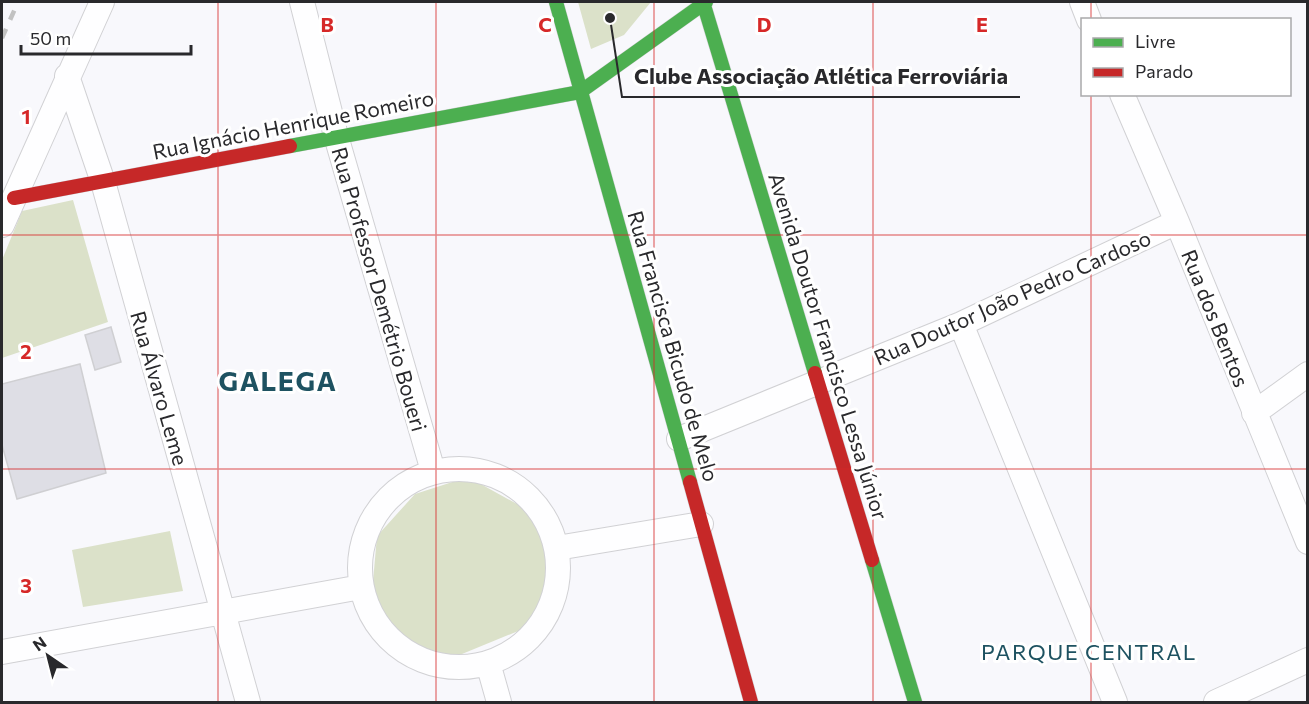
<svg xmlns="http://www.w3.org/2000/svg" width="1309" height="704" font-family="Commissioner,sans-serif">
<rect width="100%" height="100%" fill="#f8f8fc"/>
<path fill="#dbe1c9" d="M578,2H651L624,35L591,49Z
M73,200L108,322L2,358V260L22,211Z
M468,477L537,515L551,576L528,627L445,661L395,632L372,593L377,536L415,494Z
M170,531L183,591L83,607L72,550Z"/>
<path fill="#dedee5" stroke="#cfcfd2" stroke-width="1.5" d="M111,327L121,362L95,370L85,335Z
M80,364L106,473L17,499L2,445V384Z"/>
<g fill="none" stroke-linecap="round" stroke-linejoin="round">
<g stroke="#d1d1d4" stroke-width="26">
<path id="street" d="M302,2L336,136L433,471
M1082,2L1089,20
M67,76L103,182L248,702
M1122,94L1177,222L1308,542
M2,225L102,2
M961,324L1115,702
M1254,413L1308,374
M679,439L961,324L1177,222
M360 568a99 99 0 1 1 198 0a99 99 0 1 1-198 0Z
M557,548L701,524
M2,652L361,587
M488,663L499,702
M1216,702L1308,660"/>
</g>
<g stroke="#d1d1d4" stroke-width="15">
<path id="fast" d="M556,2L690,482
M703,2L815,373
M290,146L580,92L706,2
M872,560L915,702"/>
</g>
<g stroke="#d1d1d4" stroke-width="15">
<path id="jam" d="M14,198L290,146
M815,373L872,560
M690,482L751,702"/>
</g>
<use href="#street" stroke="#fefeff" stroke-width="24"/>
<use href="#fast" stroke="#4caf50" stroke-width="14"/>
<use href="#jam" stroke="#c62828" stroke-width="14"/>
<path stroke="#c2c2c2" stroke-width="4.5" stroke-dasharray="10 10" stroke-linecap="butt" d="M2,38L18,2"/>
</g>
<path fill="none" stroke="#d62828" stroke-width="1.5" stroke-opacity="0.55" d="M218,2V702M436,2V702M654,2V702M873,2V702M1091,2V20M1091,94V702M2,235H1308M2,469H1308"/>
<g text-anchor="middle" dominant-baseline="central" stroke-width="6" stroke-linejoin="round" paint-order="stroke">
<g font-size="21" fill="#29292c" stroke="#fff">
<text transform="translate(293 124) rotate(-11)">Rua Ignácio Henrique Romeiro</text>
<text transform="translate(380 289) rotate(74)">Rua Professor Demétrio Boueri</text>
<text transform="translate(1012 297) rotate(-24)">Rua Doutor João Pedro Cardoso</text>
<text transform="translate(1216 318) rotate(68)">Rua dos Bentos</text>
<text transform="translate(674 346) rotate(74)">Rua Francisca Bicudo de Melo</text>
<text transform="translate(829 346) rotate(73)">Avenida Doutor Francisco Lessa Júnior</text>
<text transform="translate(160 388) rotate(74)">Rua Álvaro Leme</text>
</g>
<g font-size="22" letter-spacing="1.5" fill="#1e5261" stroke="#fff">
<text x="1089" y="651">PARQUE CENTRAL</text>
</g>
<g font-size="27" font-weight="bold" letter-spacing="1.5" fill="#1e5261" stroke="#fff">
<text x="278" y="380">GALEGA</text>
</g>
</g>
<g font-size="20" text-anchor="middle" font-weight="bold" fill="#d62828" stroke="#fff" stroke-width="6" stroke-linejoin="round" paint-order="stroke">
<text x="327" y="32">B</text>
<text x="545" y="32">C</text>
<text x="764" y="32">D</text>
<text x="982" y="32">E</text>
<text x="26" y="124">1</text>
<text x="26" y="359">2</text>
<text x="26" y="593">3</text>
</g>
<path fill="none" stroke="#29292c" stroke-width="2" d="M610 18L622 97H1020"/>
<circle fill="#29292c" stroke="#fff" stroke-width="2" cx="610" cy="18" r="6"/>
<g font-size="22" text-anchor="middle" font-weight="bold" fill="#29292c" stroke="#fff" stroke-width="6" stroke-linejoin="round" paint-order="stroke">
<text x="821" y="84">Clube Associação Atlética Ferroviária</text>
</g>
<rect width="1309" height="704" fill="none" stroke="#29292c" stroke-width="6"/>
<rect x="1081" y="18" width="210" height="78" fill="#ffffff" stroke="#a9a9ab" stroke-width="1.5"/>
<rect x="1093" y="38" width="30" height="9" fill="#4caf50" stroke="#a9a9ab" stroke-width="1.5"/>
<text x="1135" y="48" font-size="18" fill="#29292c">Livre</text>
<rect x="1093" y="68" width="30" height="9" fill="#c62828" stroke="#a9a9ab" stroke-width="1.5"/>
<text x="1135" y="78" font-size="18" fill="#29292c">Parado</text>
<g transform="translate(48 656) rotate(325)" stroke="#ffffff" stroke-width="4.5" paint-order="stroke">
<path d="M0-4.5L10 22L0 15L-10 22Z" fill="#29292c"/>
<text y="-9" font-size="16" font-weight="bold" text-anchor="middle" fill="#29292c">N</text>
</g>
<path d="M21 45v9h170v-9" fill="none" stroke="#29292c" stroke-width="3"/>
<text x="30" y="45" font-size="18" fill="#29292c" stroke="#ffffff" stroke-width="4.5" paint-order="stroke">50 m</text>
</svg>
